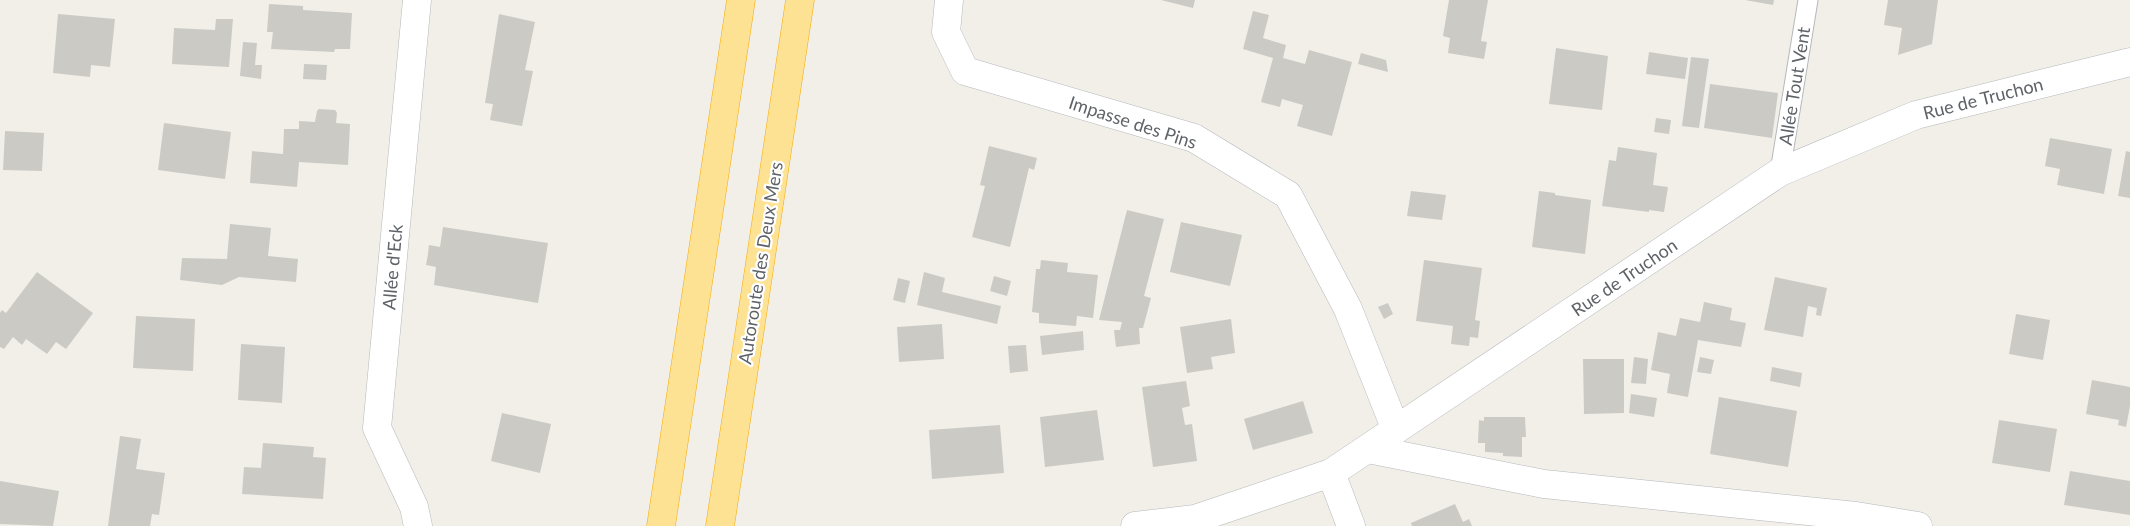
<svg xmlns="http://www.w3.org/2000/svg" width="2130" height="526" font-family="Lato,sans-serif">
<rect width="100%" height="100%" fill="#f1efe8"/>
<path fill="#cccac5" d="M1161,0H1195L1193,8Z
M1449,0H1488L1481,41L1487,42L1484,59L1448,53L1450,38L1443,36Z
M1745,0H1774L1773,5Z
M1888,0H1938L1932,44L1898,55L1902,28L1884,25Z
M269,4L303,6V10L352,13L350,49H335L334,52L271,49L273,32H267Z
M1253,11L1269,15L1263,38L1286,45L1283,58L1305,64L1309,50L1352,62L1332,136L1297,126L1303,105L1282,99L1280,107L1261,102L1273,58L1243,49Z
M58,14L115,19L110,67L91,65L90,77L53,73Z
M499,14L535,22L525,70L533,71L522,126L490,120L493,104L485,103Z
M216,19H233L229,67L172,64L174,28L215,30Z
M243,42L257,43L255,65H262L261,79L240,76Z
M1556,48L1608,56L1602,110L1549,104Z
M1649,52L1688,58L1685,79L1646,74Z
M1361,53L1386,60L1388,72L1358,64Z
M1691,57L1709,59L1699,128L1682,126Z
M304,64L327,65L326,80L303,79Z
M1710,84L1778,93L1772,138L1704,128Z
M319,109L335,110L337,113L336,123L350,124L348,165L299,162L297,187L250,183L252,151L283,154L284,129H299V121L315,122L317,111Z
M1656,118L1671,120L1669,134L1654,132Z
M164,123L231,132L225,179L158,170Z
M5,131L44,133L42,171L3,170Z
M2050,138L2112,149L2104,194L2057,185L2060,169L2045,166Z
M989,146L1037,158L1034,170L1029,168L1010,247L972,237L985,186L980,185Z
M1618,147L1657,153L1653,185L1668,187L1664,212L1649,210V212L1602,206L1609,160L1616,161Z
M2126,151L2130,152V198L2118,196Z
M1411,191L1446,195L1442,220L1407,216Z
M1539,191L1555,193V195L1591,200L1585,254L1532,247Z
M1127,210L1164,219L1144,296L1151,298L1143,328H1139L1140,344L1116,347L1114,330H1120L1122,322L1099,320Z
M1181,222L1242,235L1230,286L1170,272Z
M230,224L271,228L268,256L298,259L296,282L239,277L222,285L180,280L182,258L227,259Z
M443,227L548,243L538,303L434,285L436,267L426,265L428,254L429,245L440,247Z
M1041,260L1068,263L1067,272L1098,275L1093,318L1077,316L1076,326L1039,323V313L1032,312L1036,269H1040Z
M1424,260L1482,268L1475,320L1480,321L1478,338L1470,337L1469,346L1451,344L1453,326L1416,321Z
M37,272L93,313L66,349L56,342L47,354L26,339L22,345L13,337L4,349L0,347V313L2,310L6,313Z
M924,272L945,278L942,292L1001,306L997,324L917,305Z
M994,276L1011,281L1007,296L990,291Z
M1775,277L1827,288L1821,316L1816,315L1817,308L1808,306L1803,337L1764,330Z
M898,278L910,281L905,303L893,300Z
M1704,302L1732,308L1730,320L1746,323L1741,347L1698,340L1688,397L1667,393L1670,374L1651,370L1658,332L1676,336L1680,318L1700,322Z
M1388,303L1393,314L1384,319L1378,307Z
M2016,314L2050,320L2043,360L2009,354Z
M136,316L195,319L193,371L133,368Z
M1231,319L1235,353L1211,357L1213,369L1187,373L1180,327Z
M942,324L944,359L899,362L897,327Z
M1083,331L1084,350L1042,355L1040,336Z
M241,344L285,347L282,403L238,400Z
M1026,345L1028,371L1010,373L1008,346Z
M1634,357L1648,359L1646,384L1631,383Z
M1700,357L1714,360L1711,374L1697,372Z
M1583,359H1624V413L1584,414Z
M1772,367L1802,373L1800,387L1770,381Z
M2092,380L2130,387V406L2126,427L2118,425L2119,420L2086,414Z
M1186,381L1190,406L1182,408L1185,425L1192,424L1197,461L1153,467L1142,387Z
M1631,394L1657,398L1654,417L1629,413Z
M1719,397L1797,411L1788,467L1710,454Z
M1303,401L1313,433L1253,450L1244,419Z
M1097,410L1104,460L1045,467L1040,417Z
M502,413L551,424L540,473L491,461Z
M1484,417H1525L1526,437H1522V457L1503,456V453L1485,452V443H1478L1479,420L1484,421Z
M1999,420L2057,429L2050,472L1992,463Z
M1000,425L1004,473L932,479L929,430Z
M120,436L141,439L136,469L165,473L159,515L152,514L150,526H108Z
M263,443L314,447L313,457L326,458L323,499L242,494L244,467L261,468Z
M2070,471L2130,481V515L2064,505Z
M0,481L59,491L53,526L0,524Z
M1455,504L1463,522L1469,519L1472,526H1412L1411,523Z"/>
<g fill="none" stroke-linecap="round" stroke-linejoin="round">
<g stroke="#b5b8bc" stroke-width="21">
<path id="lane" d="M1780,172L1808,0"/>
</g>
<g stroke="#b5b8bc" stroke-width="29">
<path id="street" d="M417,0L377,428L414,507L418,526
M949,0L946,32L965,71L1194,138L1288,195L1348,309L1396,430
M1368,449L1544,484L1856,516L1918,526
M1331,473L1351,526
M1135,526L1195,519L1331,473L1780,172L1916,115L2130,62"/>
</g>
<g stroke="#f9ab00" stroke-width="29">
<path id="highway" d="M661,526L741,0
M720,526L800,0"/>
</g>
<use href="#lane" stroke="#fff" stroke-width="19"/>
<use href="#street" stroke="#fff" stroke-width="28"/>
<use href="#highway" stroke="#fde293" stroke-width="28"/>
</g>
<g text-anchor="middle" dominant-baseline="central" stroke-width="4.5" stroke-linejoin="round" paint-order="stroke">
<g font-size="18" fill="#5f6368" stroke="#fff">
<text transform="translate(1794 86) rotate(-81)">Allée Tout Vent</text>
<text transform="translate(1983 98) rotate(-14)">Rue de Truchon</text>
<text transform="translate(1133 122) rotate(18)">Impasse des Pins</text>
<text transform="translate(760 263) rotate(-81)">Autoroute des Deux Mers</text>
<text transform="translate(392 267) rotate(-85)">Allée d'Eck</text>
<text transform="translate(1624 277) rotate(-34)">Rue de Truchon</text>
</g>
</g>
</svg>
